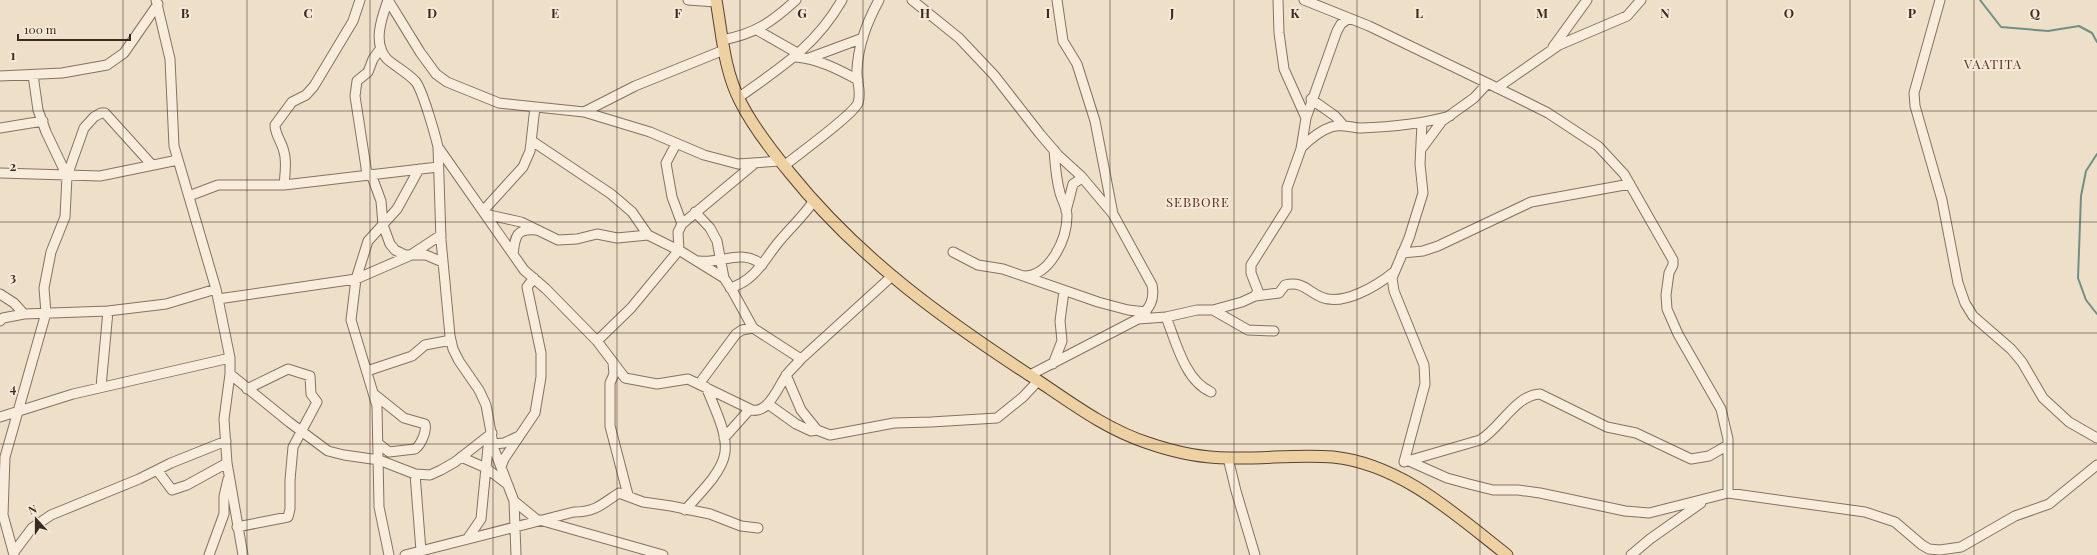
<svg xmlns="http://www.w3.org/2000/svg" width="2097" height="555" font-family="'Playfair Display',serif">
<rect width="100%" height="100%" fill="#eddfc8"/>
<g fill="none" stroke-linecap="round" stroke-linejoin="round">
<path stroke="#709085" stroke-width="2" d="M1980,0L2001,27L2048,31L2079,26L2092,33L2097,42
M2097,154L2086,171L2081,196L2078,278L2086,300L2097,314"/>
<g stroke="#88715e" stroke-width="11">
<path id="minor" d="M156,0L170,59L174,146L216,289L230,358V374L224,419L227,463L243,555
M388,0C382,17 372,43 387,59C396,67 408,73 416,82C423,92 435,134 438,147L441,240L450,336L453,349L459,361L479,390L486,405L494,449L514,501L516,555
M388,0L420,52L436,74L447,82L499,103L584,112L650,132L704,155L738,164L780,161
M688,0L716,2
M912,0L959,38L994,75L1040,134L1058,155L1081,176L1113,214L1152,285C1155,300 1150,308 1138,319L1030,375
M1057,0L1063,41L1077,64L1095,121L1113,214
M1278,0L1279,33L1284,69L1306,118
M1304,0L1369,26L1516,97L1548,113L1598,146L1624,174L1673,260V265L1669,273L1666,295L1667,309L1678,334L1721,409L1728,439V493
M1940,0L1914,93L1915,106L1942,200L1958,283L1965,303L1973,316L2011,349L2022,362L2043,398L2069,422L2097,438
M757,30L799,54
M722,40C755,34 772,22 796,0
M1553,47L1587,0
M796,57C818,59 838,69 858,80
M809,58L863,38
M33,75L38,110L46,132L67,176
M0,76L62,73L107,65L124,53L158,4
M1497,88L1559,45L1627,16L1641,0
M738,98C781,67 815,47 842,0
M1311,99L1335,116L1343,125
M584,112L635,86L724,50
M1422,123L1420,164L1423,193L1409,238L1392,278L1394,291L1424,365L1425,384L1404,462L1480,440C1500,429 1515,395 1540,394L1607,427L1636,433L1691,459L1709,456L1728,445
M0,128L43,121
M532,141L611,194L632,212L648,235L682,252L724,278
M676,144L666,163L672,197L682,224
M438,147L524,270L546,289L597,341L625,378L657,384L688,379L752,410C769,414 779,384 788,373C792,368 797,364 801,359L891,277
M1301,148C1310,139 1319,131 1331,127C1342,123 1351,128 1361,128C1391,127 1421,124 1450,116
M1422,148L1442,121L1474,98L1487,84
M784,166C797,155 853,115 858,103C862,92 856,80 857,70C858,46 868,20 879,0
M0,173L100,176L178,160
M367,174L355,96L357,81L368,72L373,59L381,48
M371,174L381,201L383,225L390,244L395,250L405,255H426L442,262
M284,185C285,174 287,162 284,152C282,142 275,135 275,125L292,102L306,95L314,86L353,21L360,0
M189,196L218,185H284L438,167
M483,211L523,167L530,151L535,107
M1066,211L1073,184L1082,178
M695,212L710,228L717,241L724,278L732,290L753,328L801,359
M485,214L521,222L558,240L577,239L597,234L617,238L648,235
M953,252L978,265L1003,269L1098,302L1128,310L1146,312
M1402,253L1423,251L1438,246L1531,202L1630,184
M513,254C515,237 516,228 536,230
M699,261C721,264 743,248 762,265
M1024,276C1050,276 1067,239 1067,216C1067,208 1062,200 1060,193C1056,179 1055,164 1054,150
M730,288C754,281 763,262 777,244C789,229 801,219 813,202
M0,294L14,303L24,314
M1255,296L1258,291L1251,273V265L1287,208V188L1301,149L1306,118L1337,31L1341,24L1349,18
M218,299L356,279L409,256L441,235
M1213,310L1248,330L1274,331
M1166,317C1176,342 1185,381 1211,392
M1138,319L1166,317L1197,310H1213L1242,302L1255,296L1279,293L1285,285C1303,281 1307,291 1321,297C1343,307 1378,285 1394,272
M0,321L3,318L24,314L108,311L166,304L216,289
M597,341L631,308L679,250L678,232L682,224L754,164
M613,363L614,374L610,383V426L628,495
M1053,364L1062,341L1060,321L1064,291
M367,371L412,356L425,345L451,340
M230,374L289,422L328,451L344,455L379,460L415,474L430,475L441,470L455,462L492,433
M786,375L801,410L817,430
M699,384L736,334L742,330L753,328
M101,387L108,311
M374,394L404,418L425,424C427,431 421,445 415,449L389,452L379,444
M768,404L796,424L811,431L817,430L830,435L894,423L931,422L997,418L1023,397L1038,381
M0,417L73,394L230,358
M724,438L750,409
M461,457L486,468L507,484
M1228,458L1236,491L1255,555
M1409,461L1447,478L1469,484L1493,490H1518L1540,493L1625,511L1649,513L1728,493L1865,512L1895,522L1922,545L1929,549L1940,550L1961,547L2015,516L2049,504L2097,465
M501,467L504,459L535,413L541,377V353L527,287L534,278
M157,470L172,490L187,485L227,463
M415,474L421,551
M514,501L536,519L663,555
M685,510C734,457 735,454 706,387
M237,527L288,517L290,509V480L293,447L317,402L311,394L310,376L288,369L247,389
M468,538L481,519L488,447L494,444L504,443L519,436
M14,552L32,528L51,515L139,479L171,463L226,441
M14,555L3,515L5,457L46,313L44,288L51,252L65,217L67,176L84,128L94,117L101,113H105L152,165
M209,555L224,514V496L228,479
M389,555L379,507L377,406L351,320L356,279L368,241L397,209L419,169
M405,555L574,512C596,512 602,504 619,493L643,502L671,506L710,514L741,526L758,528
M1631,555L1650,539L1701,503"/>
</g>
<g stroke="#574032" stroke-width="13">
<path id="major" d="M716,0C722,34 724,70 740,101C753,127 771,150 790,173C861,261 946,321 1040,382C1074,405 1108,430 1148,443C1174,452 1201,458 1229,458C1264,459 1299,454 1333,457C1401,464 1456,515 1507,555"/>
</g>
<use href="#minor" stroke="#f8eddc" stroke-width="9"/>
<use href="#major" stroke="#eed1a3" stroke-width="11"/>
</g>
<path fill="none" stroke="#3a2b21" stroke-width="1" stroke-opacity="0.55" d="M123,0V555M247,0V555M370,0V555M493,0V555M617,0V555M740,0V555M863,0V555M987,0V555M1110,0V555M1234,0V555M1357,0V555M1480,0V555M1604,0V555M1727,0V555M1850,0V555M1974,0V555M0,111H2097M0,222H2097M0,333H2097M0,444H2097"/>
<g text-anchor="middle" dominant-baseline="central" stroke-width="4" stroke-linejoin="round" paint-order="stroke">
<g font-size="13" letter-spacing="1" fill="#642b22" stroke="#f5ead8">
<text x="1993" y="63">VAATITA</text>
<text x="1198" y="201">SEBBORE</text>
</g>
</g>
<g font-size="13" text-anchor="middle" font-weight="bold" fill="#3a2b21" stroke="#f5ead8" stroke-width="4" stroke-linejoin="round" paint-order="stroke">
<text x="185" y="18">B</text>
<text x="308" y="18">C</text>
<text x="432" y="18">D</text>
<text x="555" y="18">E</text>
<text x="678" y="18">F</text>
<text x="802" y="18">G</text>
<text x="925" y="18">H</text>
<text x="1048" y="18">I</text>
<text x="1172" y="18">J</text>
<text x="1295" y="18">K</text>
<text x="1419" y="18">L</text>
<text x="1542" y="18">M</text>
<text x="1665" y="18">N</text>
<text x="1789" y="18">O</text>
<text x="1912" y="18">P</text>
<text x="2035" y="18">Q</text>
<text x="13" y="60">1</text>
<text x="13" y="171">2</text>
<text x="13" y="282">3</text>
<text x="13" y="393">4</text>
</g>
<g transform="translate(36 519) rotate(339)" stroke="#f5ead8" stroke-width="3" paint-order="stroke">
<path d="M0-3L7 15L0 10L-7 15Z" fill="#3a2b21"/>
<text y="-6" font-size="11" font-weight="bold" text-anchor="middle" fill="#3a2b21">N</text>
</g>
<path d="M18 34v6h112v-6" fill="none" stroke="#3a2b21" stroke-width="2"/>
<text x="24" y="34" font-size="12" fill="#3a2b21" stroke="#f5ead8" stroke-width="3" paint-order="stroke">100 m</text>
</svg>
